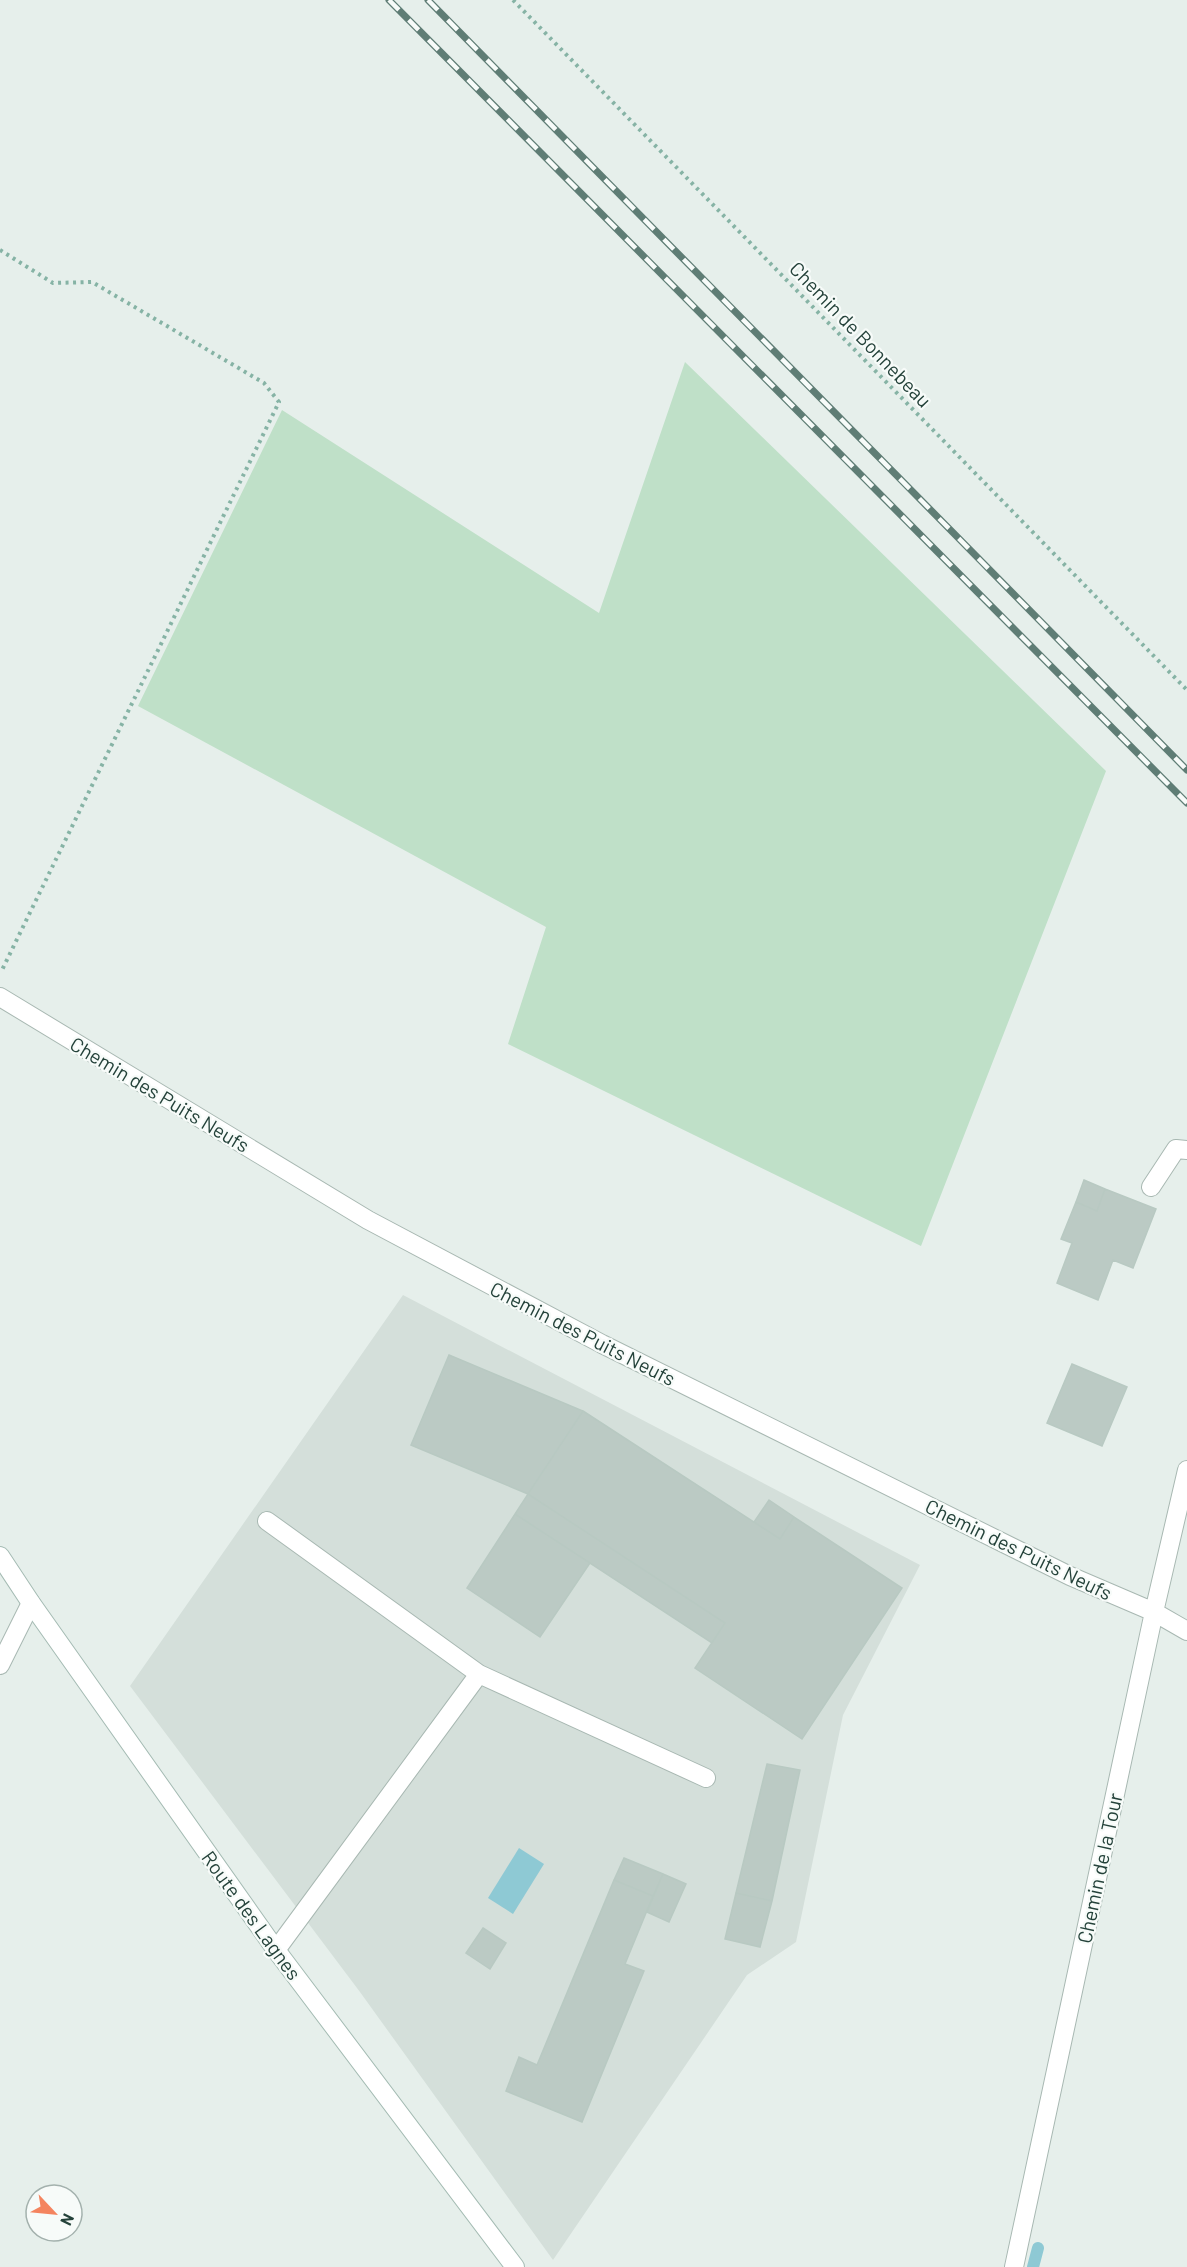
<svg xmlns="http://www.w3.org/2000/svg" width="1187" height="2267" font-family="Barlow,sans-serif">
<rect width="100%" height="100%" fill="#e6efeb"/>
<path fill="#d4dfda" d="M403,1295L920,1565L843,1715L796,1942L747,1975L553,2260L360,1992L130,1686Z"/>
<path fill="#bfe0c8" d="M685,362L1106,771L921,1246L508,1044L546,927L138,706L282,410L599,613Z"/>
<path fill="#8ec9d4" d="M519,1848L544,1864L513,1914L488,1898Z"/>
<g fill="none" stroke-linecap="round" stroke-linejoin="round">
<path stroke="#8ec9d4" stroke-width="12" d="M1033,2267L1038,2248"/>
</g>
<path fill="#bbcac4" stroke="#b8c9c2" stroke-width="1.5" d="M1084,1180L1105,1189L1097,1211L1076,1202Z
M1105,1189L1156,1209L1133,1268L1113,1260L1098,1300L1057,1283L1072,1243L1061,1239L1076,1202L1097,1211Z
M449,1355L583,1411L528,1494L411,1445Z
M1072,1364L1127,1387L1102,1446L1047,1423Z
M583,1411L780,1539L794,1517L902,1588L802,1739L695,1668L725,1623L528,1494Z
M528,1494L725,1623L712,1643L515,1514Z
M769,1500L794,1517L780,1539L754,1522Z
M515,1514L590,1563L540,1637L467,1588Z
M767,1764L800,1770L772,1901L736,1893Z
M624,1858L663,1874L653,1896L614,1880Z
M663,1874L686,1884L669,1922L647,1912Z
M614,1880L653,1896L625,1964L644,1971L582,2122L506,2091L519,2057L537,2065Z
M736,1893L772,1901L760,1947L725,1939Z
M483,1928L506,1943L490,1969L466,1953Z"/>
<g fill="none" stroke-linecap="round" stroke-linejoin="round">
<g stroke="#a8b8b2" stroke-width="20">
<path id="lane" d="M1151,1187L1176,1149L1187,1150
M267,1521L479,1674
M0,1665L31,1603
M276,1950L479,1674L706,1778"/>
</g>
<g stroke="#a8b8b2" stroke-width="20">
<path id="street" d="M0,997L368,1220L602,1344L1070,1576L1154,1612L1187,1631
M1014,2267L1154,1612L1187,1470"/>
</g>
<g stroke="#a4bbb3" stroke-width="20">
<path id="secondary" d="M0,1556L31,1603L276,1950L515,2267"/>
</g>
<path stroke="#86b3a5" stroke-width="4" stroke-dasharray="3 4.5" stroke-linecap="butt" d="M513,0L1187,690
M0,250L53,283L92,282L264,383L279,402L2,970"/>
<use href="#lane" stroke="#fff" stroke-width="18"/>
<use href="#street" stroke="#fff" stroke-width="18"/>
<use href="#secondary" stroke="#fff" stroke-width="18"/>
<g stroke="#5f7d75" stroke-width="7">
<path id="rail" d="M389,0L1187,803
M428,0L1187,770"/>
</g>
<use href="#rail" stroke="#f7fbf9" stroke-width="4.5" stroke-dasharray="14" stroke-linecap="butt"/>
</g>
<g text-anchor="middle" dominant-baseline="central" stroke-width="4.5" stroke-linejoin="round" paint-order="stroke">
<g font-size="20" fill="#24423a" stroke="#f7fbf9">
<text transform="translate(861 334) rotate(46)">Chemin de Bonnebeau</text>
<text transform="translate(160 1094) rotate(31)">Chemin des Puits Neufs</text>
<text transform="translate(583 1333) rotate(27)">Chemin des Puits Neufs</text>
<text transform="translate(1019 1549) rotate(26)">Chemin des Puits Neufs</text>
<text transform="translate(1099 1868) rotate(-78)">Chemin de la Tour</text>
<text transform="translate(252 1915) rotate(54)">Route des Lagnes</text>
</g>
</g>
<g transform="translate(54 2213) rotate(116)"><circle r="28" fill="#f7fbf9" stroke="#a3b1ad" stroke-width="1.5"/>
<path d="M0-4.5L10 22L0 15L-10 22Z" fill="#f4845f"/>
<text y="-9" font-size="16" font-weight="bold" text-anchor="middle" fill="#24423a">N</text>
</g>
</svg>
